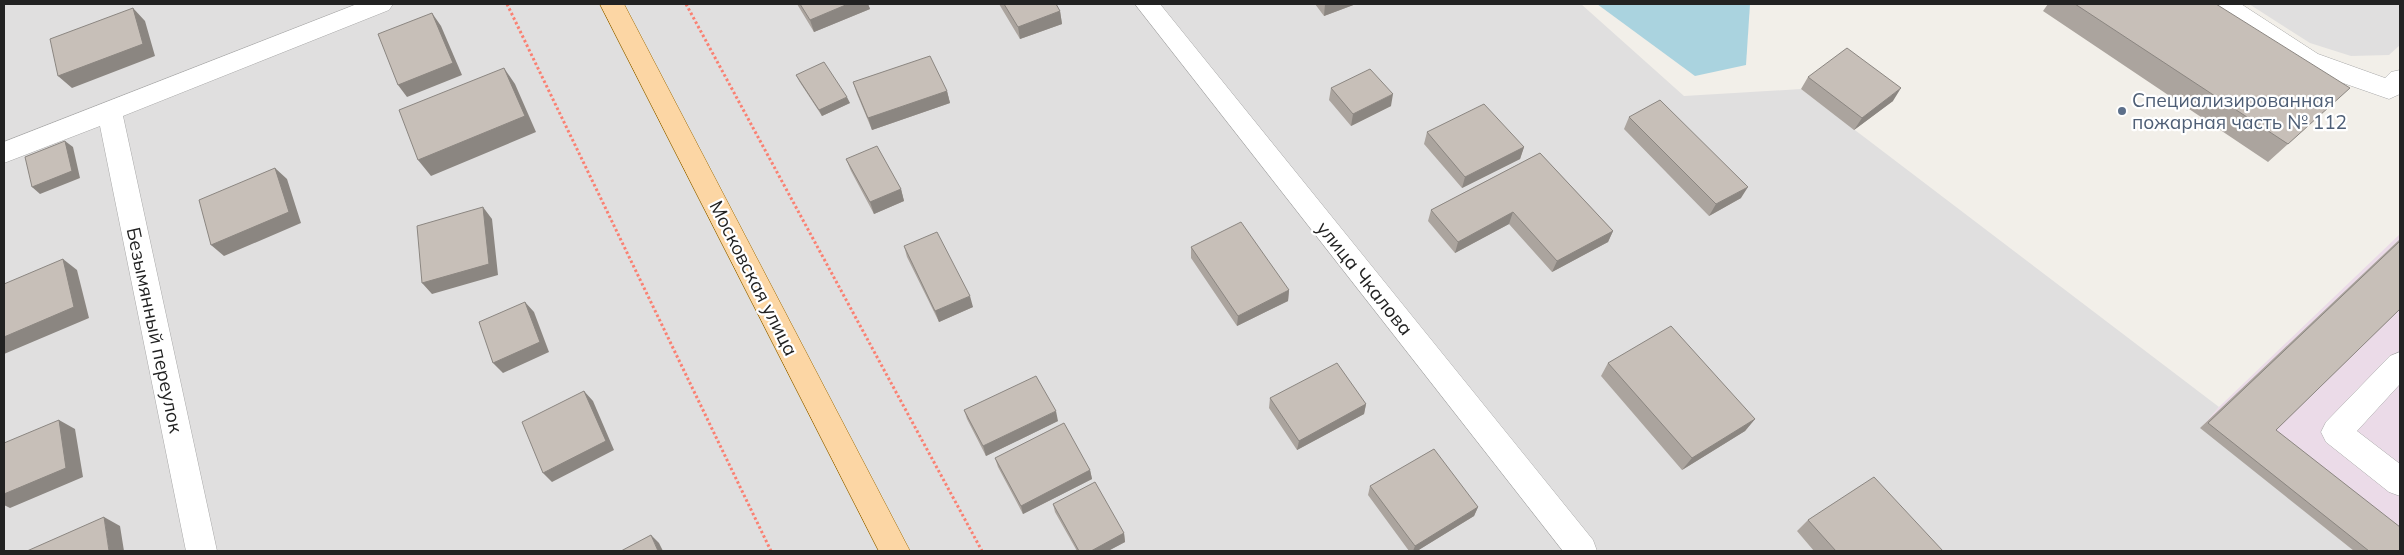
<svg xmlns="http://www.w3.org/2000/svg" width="2404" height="555" font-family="Mulish,sans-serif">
<rect width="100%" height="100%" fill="#f2efe9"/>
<path fill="#e0dfdf" d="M4,4H1581L1684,96L1801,89L2219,407L2201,428L2354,551H4Z
M2249,4H2400V45L2389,55L2351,56L2310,43Z"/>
<path fill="#ebdbe8" d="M2400,234V551L2201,428L2219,407Z"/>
<path fill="#aad3df" d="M1597,4H1750L1746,65L1695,76Z"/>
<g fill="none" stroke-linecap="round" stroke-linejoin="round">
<g stroke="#a9a9a9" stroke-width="1">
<path id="minor" d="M357,4H393L389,10L123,116L217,551H186L100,126L4,163V142Z
M1135,4H1160L1593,540L1597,551H1563Z
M2211,4H2241L2318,54L2385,78L2391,72L2400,70V94L2389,99L2300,68L2215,10Z
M2400,352V384L2357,431L2400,464V496L2389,492L2326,442L2321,432L2326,422L2390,356Z"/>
</g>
<g stroke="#a06b00" stroke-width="1">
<path id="major" d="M600,4H624L910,551H879Z"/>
</g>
<path stroke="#fa8072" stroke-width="3" stroke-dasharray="2.5 2.5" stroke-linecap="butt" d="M507,4L771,551
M686,4L982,551"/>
<use href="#minor" fill="#fff" fill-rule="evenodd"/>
<use href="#major" fill="#fcd6a4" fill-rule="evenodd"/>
</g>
<path fill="#aba49e" d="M797,4H868L870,9L814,32Z
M999,4H1056L1060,11L1062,24L1020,39Z
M1315,4H1356L1324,16Z
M2048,4H2216L2288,144L2268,162L2043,11Z
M796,75L850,103L822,116L799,81Z
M1808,77L1893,101L1854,130L1801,89Z
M853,82L947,91L950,103L872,130L857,94Z
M1331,88L1391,106L1351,126L1329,100Z
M1629,117L1741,198L1709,216L1624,129Z
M1427,132L1524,147L1520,159L1462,188L1424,144Z
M1540,153L1613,231L1608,242L1552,272L1509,224L1455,253L1428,221L1431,210Z
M846,159L901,189L904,201L874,214L851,171Z
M2400,239V309L2276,430L2400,551H2354L2200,428Z
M904,246L973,307L939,322L907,257Z
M1191,247L1289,290L1288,301L1237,326L1191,258Z
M1608,363L1755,419L1745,431L1682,470L1601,376Z
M1270,398L1366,404L1364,414L1297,450L1269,408Z
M964,410L1058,421L986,456L967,419Z
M995,458L1090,470L1092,479L1023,514L998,467Z
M1370,486L1478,507L1474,516L1417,551H1409L1368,495Z
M1053,504L1124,533L1125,542L1108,551H1077L1055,512Z
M1808,520L1943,551H1814L1797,531Z"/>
<path fill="#8b8681" d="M848,4H868L870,9L814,32L810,20Z
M1325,4H1356L1324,16Z
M133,8L145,21L155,56L72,88L58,76Z
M1060,11L1062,24L1020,39L1018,27Z
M432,13L441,26L462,75L407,97L398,85Z
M504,68L515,84L536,132L431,176L418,160Z
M1901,88L1893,101L1854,130L1862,118Z
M947,91L950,103L872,130L868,118Z
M1393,94L1391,106L1351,126L1353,114Z
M847,97L850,103L822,116L819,110Z
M65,141L73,147L80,178L40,194L32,187Z
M1524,147L1520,159L1462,188L1465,177Z
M275,168L287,179L301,223L224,256L211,245Z
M1748,187L1741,198L1709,216L1716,204Z
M901,189L904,201L874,214L870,202Z
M483,207L492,219L498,275L432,294L422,283Z
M1513,212L1509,224L1455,253L1458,242Z
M1613,231L1608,242L1552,272L1557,261Z
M63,259L77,270L89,318L4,354V337Z
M1289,290L1288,301L1237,326L1238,316Z
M970,296L973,307L939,322L935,311Z
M525,302L534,312L549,352L503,373L493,363Z
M584,391L593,401L614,450L552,482L543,473Z
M1366,404L1364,414L1297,450L1299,441Z
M1056,411L1058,421L986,456L983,446Z
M1755,419L1745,431L1682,470L1692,458Z
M59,420L75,429L83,477L10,508L4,505V494Z
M1090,470L1092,479L1023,514L1021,506Z
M1478,507L1474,516L1417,551H1413L1415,546Z
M104,517L120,526L124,551H109Z
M1124,533L1125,542L1108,551H1091Z
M651,535L659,543L663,551H658Z"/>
<path fill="#c7bfb8" stroke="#8b8681" d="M800,4H848L810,20Z
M1004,4H1056L1060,11L1018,27Z
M2075,4H2216L2350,88L2288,144Z
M133,8L143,44L58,76L50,39Z
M432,13L453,63L398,85L378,34Z
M1847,48L1901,88L1862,118L1808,77Z
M930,56L947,91L868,118L853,82Z
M824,62L847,97L819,110L796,75Z
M504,68L525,116L418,160L399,110Z
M1370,69L1393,94L1353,114L1331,88Z
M1660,100L1748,187L1716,204L1629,117Z
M1484,104L1524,147L1465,177L1427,132Z
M65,141L72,171L32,187L25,157Z
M877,146L901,189L870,202L846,159Z
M1540,153L1613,231L1557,261L1513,212L1458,242L1431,210Z
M275,168L289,212L211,245L199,200Z
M483,207L489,264L422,283L417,226Z
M1241,222L1289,290L1238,316L1191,247Z
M937,232L970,296L935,311L904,246Z
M2400,241V309L2276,430L2400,527V551H2369L2208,423Z
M63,259L74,307L4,337V284Z
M525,302L540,342L493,363L479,322Z
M1671,326L1755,419L1692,458L1608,363Z
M1337,363L1366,404L1299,441L1270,398Z
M1036,376L1056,411L983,446L964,410Z
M584,391L606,441L543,473L522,422Z
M59,420L66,468L4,494V443Z
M1064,423L1090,470L1021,506L995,458Z
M1434,449L1478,507L1415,546L1370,486Z
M1874,477L1943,551H1836L1808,520Z
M1095,482L1124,533L1091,551H1079L1053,504Z
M104,517L109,551H27Z
M651,535L658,551H621Z"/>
<circle fill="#5c6f8a" stroke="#fff" stroke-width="2" cx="2122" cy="111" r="5"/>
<g text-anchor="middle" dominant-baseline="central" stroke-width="4.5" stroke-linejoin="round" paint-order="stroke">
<g font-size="19" fill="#4e5e75" stroke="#fff" text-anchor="start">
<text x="2132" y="100">Специализированная<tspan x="2132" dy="22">пожарная часть № 112</tspan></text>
</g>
<g font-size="19" fill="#222" stroke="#fff">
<text transform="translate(754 278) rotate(63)">Московская улица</text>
<text transform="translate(1365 278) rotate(51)">улица Чкалова</text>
<text transform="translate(155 330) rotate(78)">Безымянный переулок</text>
</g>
</g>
<rect width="2404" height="555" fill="none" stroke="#222222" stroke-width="10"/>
</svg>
